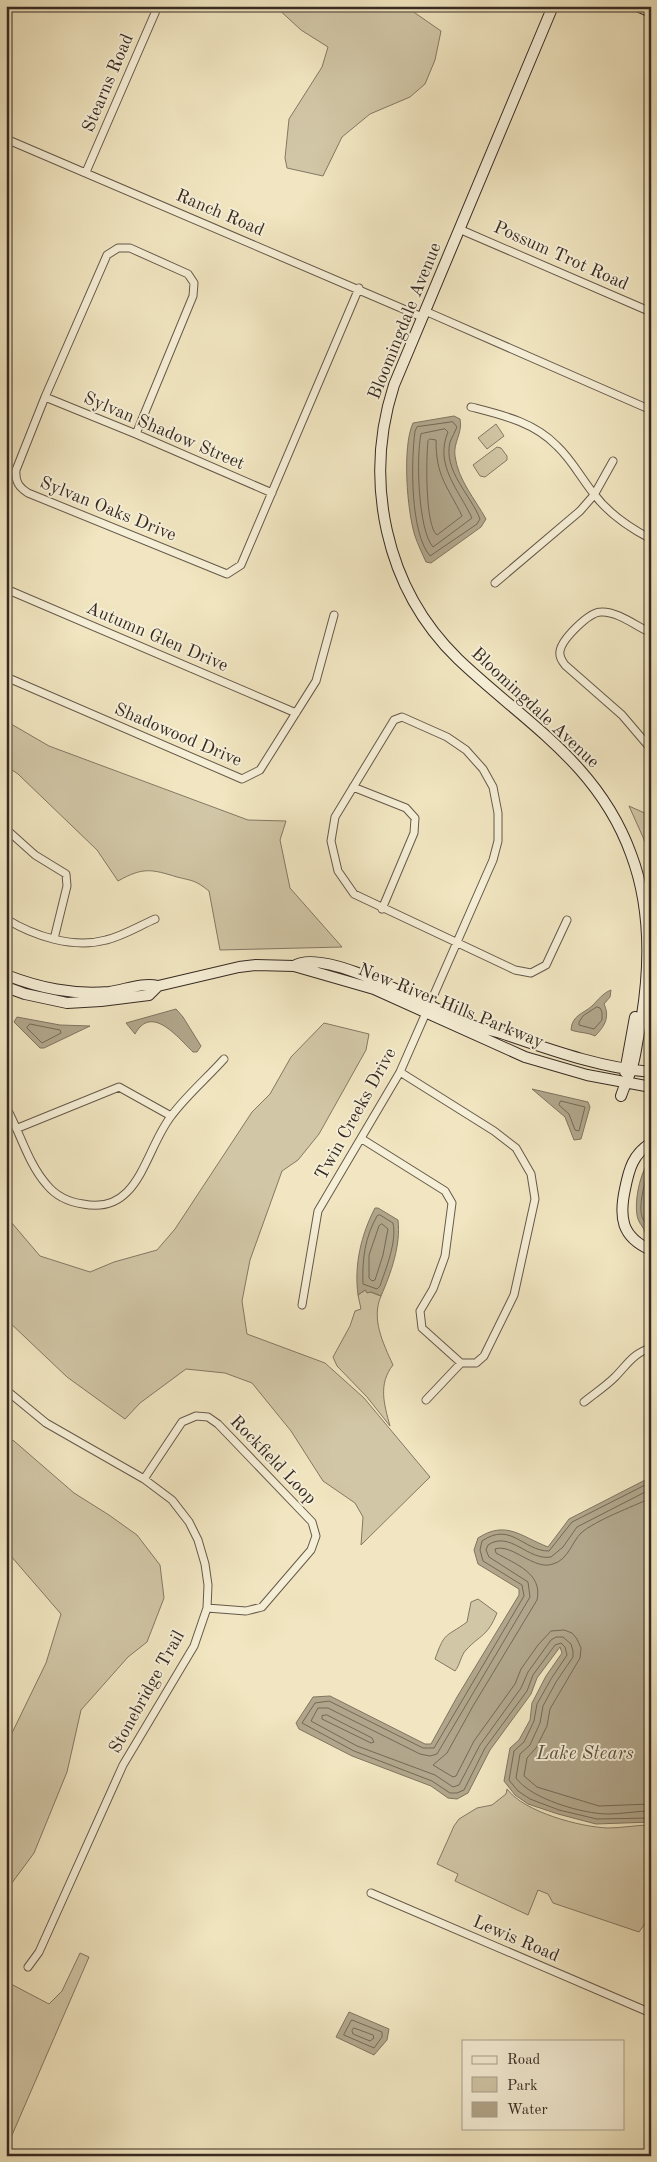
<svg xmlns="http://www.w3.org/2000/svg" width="657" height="2162" font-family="'Old Standard TT',serif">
<rect width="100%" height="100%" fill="#f1e6c1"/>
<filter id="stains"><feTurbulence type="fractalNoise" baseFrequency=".004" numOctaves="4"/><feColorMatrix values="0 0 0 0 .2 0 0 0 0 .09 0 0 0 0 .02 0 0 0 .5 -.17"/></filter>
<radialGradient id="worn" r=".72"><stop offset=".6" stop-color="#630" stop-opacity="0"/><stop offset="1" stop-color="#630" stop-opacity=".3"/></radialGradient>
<path fill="#d1c6a6" stroke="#847864" d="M275,6H405L441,31L435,60L425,84L410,97L370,114L342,137L323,176L287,168L285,158L289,119L322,67L328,47L301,30Z
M496,424L504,436L487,449L478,438Z
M497,447L501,448L507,456V460L485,477L480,476L473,465Z
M6,721L49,746L248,820L286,821L280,840L290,888L342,947L220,950L209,891C195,880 193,881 177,877C151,869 143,867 118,881L97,850L18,774L6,766Z
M629,806L651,816V855Z
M324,1023L369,1034L366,1050L319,1134L298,1160L282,1171L250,1260L242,1301L247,1334L325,1363L364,1398L430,1477L361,1545L363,1517L355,1503L323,1481L291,1431L252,1383L225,1373L186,1369L140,1403L125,1419L67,1377L6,1319V1216L40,1256L90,1272L114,1262L157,1250L175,1229L252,1112L270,1094L291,1057Z
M365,1290L381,1296C371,1319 383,1343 393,1365C378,1384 384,1404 390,1426L367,1397L337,1366L333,1357L350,1326L355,1311L361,1309L358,1295Z
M6,1437L14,1441L74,1493L109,1515L137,1535L160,1565L164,1598L147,1642L128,1657L81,1710L67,1772L34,1853L6,1891V1781L11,1735L46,1663L61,1614L10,1555L6,1554Z
M478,1599L497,1613C487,1637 481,1634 466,1650C461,1655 460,1665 455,1671L435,1659C445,1631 445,1638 467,1622L471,1602Z
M507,1789C524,1812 580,1827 608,1828C622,1828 636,1825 651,1825V1915L639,1932L553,1903L548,1894L538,1890L528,1915L455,1881L458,1874L437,1864L454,1826L459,1819L477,1808L492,1805L506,1794Z
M80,1953L89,1957L6,2149V1983L11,1984L49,2004L62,1991Z"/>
<path fill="#b1a68b" stroke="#807461" d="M454,416L460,419C463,433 453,442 455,456C458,480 475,499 486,519L481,527L431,563L426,562C422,553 418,545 415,536C407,511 402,447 413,423Z
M611,990L610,997L604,1004C610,1017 605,1026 595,1036C587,1032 579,1033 571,1030C572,1015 583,1014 592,1006C598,1000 603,993 611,990Z
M176,1009L183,1017L201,1046L197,1052H193C179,1039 152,1003 135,1034L126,1023Z
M17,1017L60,1025L90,1026L44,1048H40L14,1022Z
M532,1089L588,1102L590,1107L581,1139L574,1140L565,1117Z
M651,1159V1234L645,1233C644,1227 640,1225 638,1219C633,1205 640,1170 651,1159Z
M375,1208H378L398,1220C401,1245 391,1273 381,1296L371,1292L367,1293L365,1290L358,1295C354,1265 361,1235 375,1208Z
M651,1477V1822L596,1824L558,1814L528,1804L515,1795L504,1781L510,1748L519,1740L530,1720L532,1703L546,1676L562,1653L560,1647L537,1678L531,1694L490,1750L468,1793L457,1799L448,1798L431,1786L352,1756L299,1729L296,1723L313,1697L330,1696L425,1744H431L457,1697L519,1595V1589L478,1564L474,1550L478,1538C506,1520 520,1536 548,1547L569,1519Z
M349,2012L389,2029L387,2040L374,2055L336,2037Z"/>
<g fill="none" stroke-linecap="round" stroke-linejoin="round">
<path stroke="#746857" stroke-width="1" d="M453,422L457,427C455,432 452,437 450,442C443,471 471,495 480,519L477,524L430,556C410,532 411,462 415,431L417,427Z
M445,429L448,432C434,465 459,490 472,518L433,547C418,530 416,456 421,434Z
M430,439L436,440C436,477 447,485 462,516L437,535C425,526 426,458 428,441Z
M597,1007L600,1008L602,1012V1020L594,1029L579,1025V1022L583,1016Z
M30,1024L60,1030L61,1033L42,1043L27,1028Z
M561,1101L585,1107L579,1131L575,1130L569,1114L559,1105Z
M651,1167C645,1177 637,1209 643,1219C645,1223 649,1226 651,1229
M380,1215L393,1223C397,1242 386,1268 380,1286L377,1289L363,1284C362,1259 365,1237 377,1216Z
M382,1224L388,1229L383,1255L375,1280L372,1281L369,1278V1255L379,1226Z
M651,1482L572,1522L549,1551C523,1551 511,1521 482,1541L480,1550L483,1561L522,1585L524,1596L434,1748H423L329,1701L315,1703L302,1723L354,1751L432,1781L450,1793H457L464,1790L485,1748L527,1691L533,1675L555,1645L561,1643L565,1647L567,1655L551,1679L537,1704L534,1721L524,1742L514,1751L509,1780L518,1791L530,1799L559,1810L597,1819L651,1818
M651,1489L577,1527L563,1547L551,1557C528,1561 510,1530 488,1545L486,1550L489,1557L528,1582L530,1597L437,1754L430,1756L420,1754L328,1708H318L311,1721L357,1746L435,1775L453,1787L459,1785L480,1745L521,1688L528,1672L551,1640L556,1637H563L571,1644L573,1651V1657L556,1682L543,1706L540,1723L530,1745L520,1754L516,1778C531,1799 583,1814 608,1814C622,1814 636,1811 651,1811
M651,1498C632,1507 596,1520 581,1533C572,1542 568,1560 553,1564C534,1571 512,1543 495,1549L496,1553C515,1564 543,1573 537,1600L473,1706L447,1753L433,1765L453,1777L456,1776L474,1741L515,1684L521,1669L538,1645L551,1631L564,1630L572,1633L577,1639L581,1648L580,1658L550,1709L547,1726L536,1748L527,1758L524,1776L537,1787L599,1806L651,1804
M327,1715L372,1738L374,1742L371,1743L322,1719V1716Z
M352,2020L382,2032V2037L374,2048L344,2035Z
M354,2028L373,2035L374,2038L370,2041L353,2034L352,2031Z"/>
<g stroke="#65594a" stroke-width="9">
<path id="street" d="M6,139L422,317
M86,172L158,6
M459,229L651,312
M425,311L651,410
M45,397L136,434L272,493
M471,407C502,415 534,422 557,446C572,460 581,478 594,494C608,513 630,528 651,539
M136,434L193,296L194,283L188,274L130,248H118L107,255L45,397L16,470C15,482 19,487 28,493L227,574L241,565L359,288
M495,583L580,511L594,495L613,461
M6,589L296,713
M651,633C636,626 617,611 601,612C589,612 562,639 560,651C559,657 562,661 565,665L622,715L651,749
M6,677L242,779L260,770L316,681L334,615
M353,787L406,808L415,818L414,833L382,909
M6,829L35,855L66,874L67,886L54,939
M6,919C34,936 73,949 106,940C123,936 139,926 155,919
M6,1107C20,1132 28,1164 47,1185C56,1196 69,1202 83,1204C140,1216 145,1148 172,1115C187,1095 207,1078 224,1059
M18,1128L119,1087L171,1116
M362,1139L445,1191L452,1203L445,1256L433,1289L420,1311L422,1328L461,1363H476L484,1356L514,1295L535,1199L531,1174L516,1148L494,1131L400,1072
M302,1305L318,1211L400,1072L493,860L498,841V813L493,787L483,769L466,750L447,737L402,717L394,720L335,817L331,841L338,871L354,894L515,970L531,973L546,965L567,920
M6,1390L46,1423L144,1479L172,1500L189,1522L198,1540L205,1564L208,1585L207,1608L194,1646L123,1765L39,1952L28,1967
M426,1400L461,1363
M584,1402C594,1394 606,1386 615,1377C627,1365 633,1353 651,1348
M144,1479L182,1422L196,1416L208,1417L218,1424L312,1522L316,1536L311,1550L262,1607L246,1611L207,1608
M371,1893L651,2013"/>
</g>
<g stroke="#362a23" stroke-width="12">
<path id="secondary" d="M553,6L394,385C363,481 385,588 458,659C524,722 598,763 631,854C653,912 650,978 638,1038C636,1048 635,1060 631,1070C628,1079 624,1087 621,1096
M637,6L651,12
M294,966C326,945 439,1013 474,1026C485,1029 497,1031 507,1035C554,1051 602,1068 651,1072
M6,975C40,988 72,995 109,992C125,990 142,982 158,986L239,967L256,965L294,966L374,989L525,1057L587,1075L651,1087
M6,987L25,994L67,1003L101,1001L149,995L158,986
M625,1072L635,1017
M651,1143C633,1154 629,1169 625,1189C619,1217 621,1237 651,1250"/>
</g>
<use href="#street" stroke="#f6efd7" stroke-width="7"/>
<use href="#secondary" stroke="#f6efd7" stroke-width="10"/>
</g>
<g text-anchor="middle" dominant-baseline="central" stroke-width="4" stroke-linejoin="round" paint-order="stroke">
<g font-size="18" fill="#362a23" stroke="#f6efd7">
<text transform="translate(108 83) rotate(-67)">Stearns Road</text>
<text transform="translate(220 213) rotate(23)">Ranch Road</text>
<text transform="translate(561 256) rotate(24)">Possum Trot Road</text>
<text transform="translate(405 321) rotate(-68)">Bloomingdale Avenue</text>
<text transform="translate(164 431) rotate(23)">Sylvan Shadow Street</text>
<text transform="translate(108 509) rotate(22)">Sylvan Oaks Drive</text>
<text transform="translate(157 637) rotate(23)">Autumn Glen Drive</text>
<text transform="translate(535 708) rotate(43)">Bloomingdale Avenue</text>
<text transform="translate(178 735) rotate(23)">Shadowood Drive</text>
<text transform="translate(451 1006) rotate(22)">New River Hills Parkway</text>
<text transform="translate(356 1114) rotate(-61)">Twin Creeks Drive</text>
<text transform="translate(273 1460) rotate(46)">Rockfield Loop</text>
<text transform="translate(147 1692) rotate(-61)">Stonebridge Trail</text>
<text transform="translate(516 1939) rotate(23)">Lewis Road</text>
</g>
<g font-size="19" font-style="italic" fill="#5b4f42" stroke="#f6efd7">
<text x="585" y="1754">Lake Stears</text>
</g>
</g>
<rect width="657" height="2162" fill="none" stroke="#f1e6c1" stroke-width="25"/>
<rect x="8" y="8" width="642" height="2147" fill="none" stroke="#362a23" stroke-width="2.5"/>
<rect x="12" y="12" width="632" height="2137" fill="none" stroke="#362a23"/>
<rect x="462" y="2040" width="162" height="90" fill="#f6efd7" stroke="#a9a08f"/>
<rect x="472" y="2056" width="25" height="8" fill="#f6efd7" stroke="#a9a08f"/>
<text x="507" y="2064" font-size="15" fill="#362a23">Road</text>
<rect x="472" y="2077" width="25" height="15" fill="#d1c6a6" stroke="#a9a08f"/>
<text x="507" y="2090" font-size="15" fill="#362a23">Park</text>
<rect x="472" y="2102" width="25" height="15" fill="#b1a68b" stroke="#a9a08f"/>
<text x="507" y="2114" font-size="15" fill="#362a23">Water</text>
<rect width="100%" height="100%" filter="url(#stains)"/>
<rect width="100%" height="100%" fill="url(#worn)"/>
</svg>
